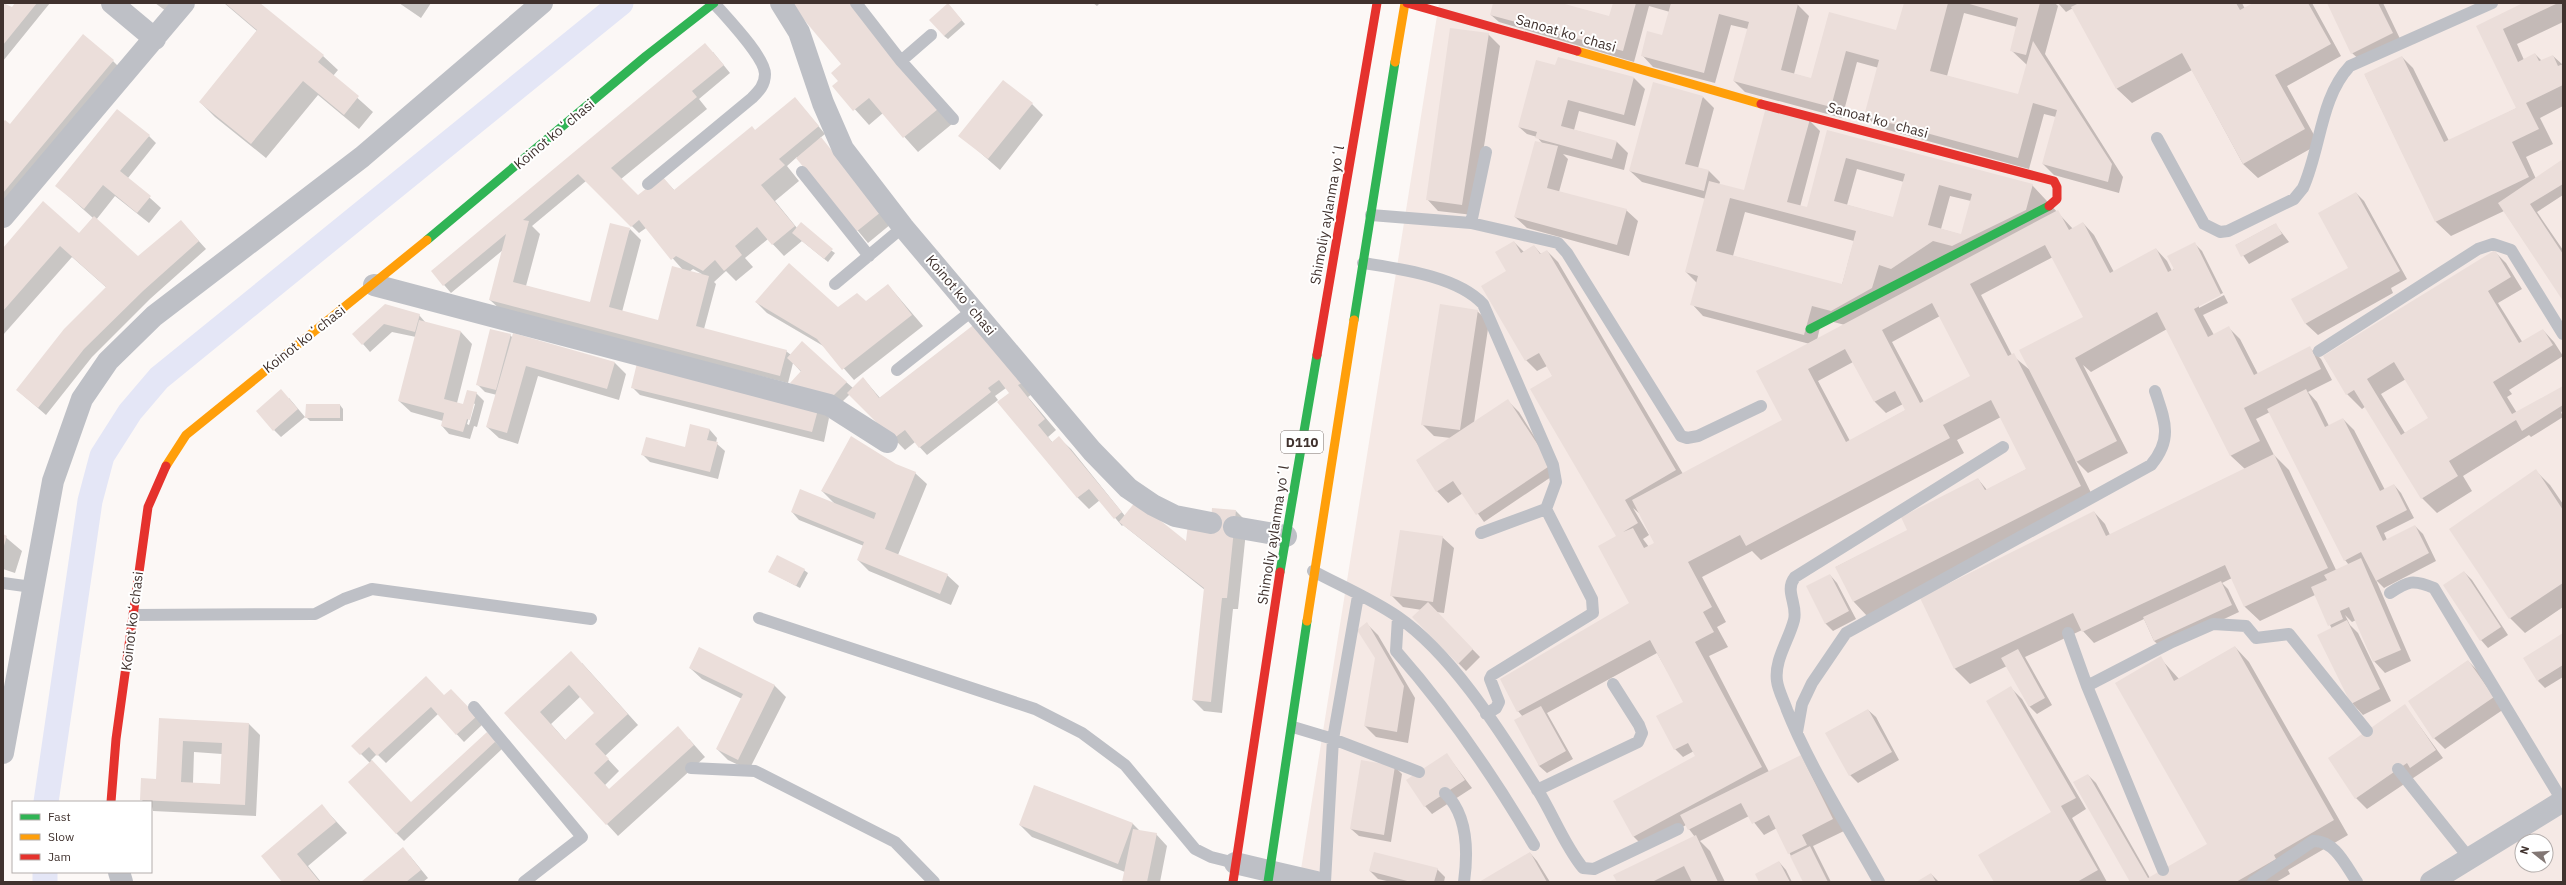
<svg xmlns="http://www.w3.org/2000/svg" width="2566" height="885" font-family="'IBM Plex Sans',sans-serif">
<rect width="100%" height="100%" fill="#fcf8f6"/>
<path fill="#f5e9e5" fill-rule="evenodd" d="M1439,3H2563V882H1299ZM2522,841H2546V865H2522Z"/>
<path fill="#0003" fill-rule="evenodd" d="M3,3L12,9L17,3H50L3,61Z
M155,3H178L170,14Z
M224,3H258L323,56L338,70L333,76L373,112L359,129L318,95L266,158L215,117L200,102L257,31Z
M399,3H431L421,18Z
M792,3H851L952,124L918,152L883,113L869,125L834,86L839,81L843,65Z
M1093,3H1100L1097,6Z
M1494,3H1558L1610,17L1614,3H1791L1798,5L1809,16L1794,74L1812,79L1830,13L1897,32L1905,3H2055L2058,6L2045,54L2123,177L2119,193L2054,175L2043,164L2056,117L2044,114L2029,169L1877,127L1866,116L1879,68L1857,62L1842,118L1745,92L1734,81L1748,29L1731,25L1715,83L1653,67L1642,55L1663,36L1670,12L1649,6L1634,62L1499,22L1491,15ZM1964,13L2017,27L2011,50L2027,65L2019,96L1947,76Z
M2058,3H2242L2245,9L2255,3H2312L2341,56L2287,86L2319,144L2258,178L2243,164L2192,70L2132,103L2117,89L2073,8L2066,12Z
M2328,3H2383L2403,45L2364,64L2352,53Z
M2525,3H2563V22L2517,44L2524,60L2535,54L2542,61L2553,56L2563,65V106L2540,118L2553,144L2526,157L2536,179L2563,161V195L2537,212L2563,250V299L2504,211L2451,236L2436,222L2365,75L2402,57L2413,68L2449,141L2517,108L2478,26Z
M951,8L965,24L948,39L944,36Z
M1488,34L1500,46L1473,215L1438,211L1427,199Z
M713,52L730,73L699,99L707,109L621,179L638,197L662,177L675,191L756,131L795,98L825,134L820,138L891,224L868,243L797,157L787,166L799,181L775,201L797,228L835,253L828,262L802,241L784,256L768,239L745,258L753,267L736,281L726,271L714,282L716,284L704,329L786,351L791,355L802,343L853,388L863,378L880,398L976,324L1032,394L1028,397L1056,430L1048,437L1053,443L1059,438L1071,449L1125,516L1187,543L1236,511L1247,522L1238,609H1233L1222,713L1204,711L1193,700L1205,590L1123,525L1122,526L1100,500L1089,509L1078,498L999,402L1010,393L1006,388L995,396L998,400L927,455L915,442L905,450L850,394L835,409L793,363L788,383L502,311L490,300L503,250L451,293L432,271ZM586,181L639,233L646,228L683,270L659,321L622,312L641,240L630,229L590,303L526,286L540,234L532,226ZM693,269L702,274L689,272Z
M113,61L120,68L3,218V123L10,125Z
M1555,66L1634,78L1645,89L1635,126L1579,111L1574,130L1617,142L1628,153L1624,170L1563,154L1568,159L1559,192L1626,210L1638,221L1629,256L1527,228L1515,217L1542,143L1537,137L1527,134L1519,127Z
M1703,97L1714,108L1698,168L1709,171L1720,182L1719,185L1747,192L1809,120L1820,131L1800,207L1810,209L1828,131L2032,185L2073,229L2083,223L2094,235L2114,272L2156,249L2167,261L2172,271L2194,243L2202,251L2223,293L2199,305V308L2224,295L2228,303L2203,315L2214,335L2229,328L2240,339L2258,374L2310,348L2321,359L2332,380L2308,392L2317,402L2329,426L2343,419L2354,430L2385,490L2394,485L2401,493L2414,518L2384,533L2387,540L2415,526L2423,534L2436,561L2384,588L2376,580L2411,661L2385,673L2374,661L2356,620L2352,622L2345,615L2350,625L2358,633L2391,701L2363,715L2352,703L2332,629L2315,595L2260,621L2245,607L2232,578L2222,583L2228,589L2239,612L2162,648L2154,641L2144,619L2094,643L2082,630L2025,657L2052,705L2037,714L2029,706L2007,666L1970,684L1955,669L1921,598L2094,512L2105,524L2110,535L2245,469L2231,456L2167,329L2091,372L2083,365L2128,453L2088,473L2075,460L2095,501L1868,617L1854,602L1836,567L1909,530L1978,479L1987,490L2027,469L2001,417L1957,440L1964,453L1761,560L1752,551L1702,577L1726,622L1717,627L1728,647L1709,656L1769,772L1801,756L1844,831L1813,846L1831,882H1804L1777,828L1764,835L1749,816L1700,841L1710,851L1725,882H1618L1695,837L1686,825L1645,848L1633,836L1697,757L1694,751L1683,757L1675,749L1658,717L1685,702L1657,653L1547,713L1573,759L1547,773L1539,766L1523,717L1518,711L1632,607L1618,537L1555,380L1547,366L1537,371L1526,360L1508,272L1514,242L1524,252L1534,246L1541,254L1547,251L1558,262L1683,474L1784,421L1810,344L1703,316L1692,304L1697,283L1686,272L1706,199L1642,182L1630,171ZM1857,169L1904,182L1894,218L1847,205ZM1950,196L1971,201L1962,235L1941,229ZM1745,212L1854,241L1842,285L1733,256ZM2053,257L2084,317L2031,371L2012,355L1981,295ZM1940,316L1972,376L1924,402L1892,342ZM1822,319L1845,325L1817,340ZM1853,362L1875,402L1886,413L1903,404L1906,410L1850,441L1818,381ZM2270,412L2345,560L2349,565L2336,570L2289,470L2274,455L2256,419ZM1633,508L1640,514L1656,543L1649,547L1643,539L1649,535Z
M1032,104L1043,115L1000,170L960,135Z
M149,136L156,143L128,178L161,208L149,223L115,196L96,220L138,257L188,229L206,249L150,299L92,357L46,415L17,390L107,288L72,257L3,335V249L79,234L93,218L57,186Z
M2356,193L2364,201L2407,279L2391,288L2393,293L2318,335L2306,324L2293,300L2350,268Z
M2275,224L2289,242L2249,264L2236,245Z
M2495,252L2506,263L2522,289L2498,303L2523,343L2543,330L2554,342L2563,356L2509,390L2512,394L2507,397L2517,413L2563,387V411L2561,412L2563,417L2531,437L2529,435L2463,476L2472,491L2437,513L2422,498L2366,406L2362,409L2347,394L2324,357ZM2406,379L2430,418L2405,433L2381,394Z
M888,285L923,326L854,380L825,347L767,313L756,302L838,308L866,302Z
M385,305L419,315L426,323L461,332L472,344L457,403L464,405L476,393L484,401L477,427L474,426L470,439L449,434L442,426L443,421L411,412L399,401L416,337L392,332L370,352L363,344ZM473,403L475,404L469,425L467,424Z
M1477,311L1489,322L1474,423L1508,401L1519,412L1557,473L1484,522L1463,493L1448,503L1437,491L1417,461L1451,438L1434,436L1422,424Z
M510,335L513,338L615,363L626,374L619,400L538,376L518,444L499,438L487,427L497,395L485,392L477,384Z
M633,388L818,407L829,418L824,442L640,395Z
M289,398L305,417L281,437L274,430Z
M340,405L343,409V421H310L306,417Z
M691,425L710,430L717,438L716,443L725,451L718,479L650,462L642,454L686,448Z
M895,465L915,473L927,484L898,555L947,575L959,586L951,605L869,571L858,560L864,546L799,520L792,512L836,505L822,491Z
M2536,471L2550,485L2563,504V607L2525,633L2510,618Z
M3,535L22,551L15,573L3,569Z
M1442,537L1454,548L1444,613L1436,612L1480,657L1466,671L1414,618L1422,610L1403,607L1391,595Z
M804,570L808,573L800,588L770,572Z
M2464,572L2472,580L2508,635L2488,648L2481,640Z
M1830,575L1837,583L1856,619L1833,631L1825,623Z
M1367,624L1378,635L1415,698L1408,743L1376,737L1365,726L1376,658Z
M2563,634V677L2545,688L2538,681Z
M2235,647L2249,662L2348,835L2288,870L2290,874L2276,882H2131L2088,775L2096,783L2150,878L2209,844L2160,658L2179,679Z
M2468,661L2479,672L2504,709L2445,749L2434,738Z
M582,663L638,725L605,756L619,771L605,785L609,790L689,739L705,757L618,836L505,713ZM581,696L596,713L566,741L551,724Z
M690,668L774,685L786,697L749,770L728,760L717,749L742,699L702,679Z
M2011,688L2022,699L2086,809L2072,818L2107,882H1995L2052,812Z
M451,690L483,724L464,742L438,714L386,763L377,754L371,760L411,803L487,733L502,749L404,841L396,833L370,763L353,746L444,696Z
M2405,706L2443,758L2367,809L2356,798Z
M1868,710L1876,717L1899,760L1858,783L1850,775Z
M160,719L249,724L260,735L256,816L153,811L151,802H144L141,799L157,780ZM194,752L222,754L221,785L193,783Z
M1447,755L1472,788L1432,814L1425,806Z
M1394,766L1402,774L1391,842L1359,836L1351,829Z
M1035,786L1133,824L1140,831L1156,834L1167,846L1160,882H1123L1125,872L1032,837L1020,825Z
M322,806L347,833L308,866L321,882H284L262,856Z
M1530,853L1537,861L1550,882H1481Z
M410,856L428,878L423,882H363Z
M1779,862L1786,870L1792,882H1760Z
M1437,869L1445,877L1444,882H1391L1378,879L1370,871Z
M1931,874L1939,882H1918Z"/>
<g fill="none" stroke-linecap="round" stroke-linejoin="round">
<path stroke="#e4e6f6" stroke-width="25" d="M46,802L90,501L102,456L130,412L159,378L621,3
M45,872V882"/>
</g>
<path fill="#ebdeda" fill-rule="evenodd" d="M3,3L12,7L15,3H37L3,45Z
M225,3H260L324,55L318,62L359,96L344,115L303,81L251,144L199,102L257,30Z
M790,3H850L938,109L903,138L869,98L853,111L832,86L838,81L831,73L841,64Z
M948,3L962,20L944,36L929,20Z
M1493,3H1561L1609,16L1613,3H1636L1623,51L1490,15Z
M1671,3L1798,4L1781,70L1811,78L1829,12L1896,30L1904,3H1948L1930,71L2018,94L2033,41L2112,164L2108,182L2042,164L2057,110L2033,103L2018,158L1864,116L1879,60L1846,51L1831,107L1733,81L1749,22L1719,14L1704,73L1641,56L1647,31L1662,35Z
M1966,3H2040L2026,55L2010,51L2018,18Z
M2079,3H2236L2240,10L2253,3H2308L2331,44L2275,75L2305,129L2243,164L2182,53L2116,89L2071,7Z
M2327,3H2378L2393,33L2351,54Z
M2523,3H2558L2503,29L2518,62L2535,53L2539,61L2553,55L2558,66L2563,64V85L2526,103L2539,129L2512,142L2529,177L2435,222L2364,74L2402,56L2444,142L2516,108L2476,26Z
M1450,28L1489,33L1462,205L1426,200Z
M83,34L114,60L3,193V122L5,120L10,124Z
M705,43L724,65L692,91L697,97L611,168L638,195L662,176L674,190L752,126L755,130L795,97L819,126L779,159L785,165L761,185L795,226L772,245L757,227L735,246L742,255L724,271L715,260L703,271L676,256L671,260L639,220L631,227L578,174L523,220L529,221L513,282L590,302L610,223L630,228L609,307L658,320L672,266L709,276L696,326L787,350L780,376L489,300L506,234L443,286L431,271Z
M1558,57L1634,77L1624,115L1568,100L1561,126L1617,141L1612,159L1535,138L1537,132L1518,127L1536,60L1555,65Z
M1003,80L1033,103L988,159L958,136Z
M1653,82L1703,96L1685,164L1709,170L1704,191L1629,171Z
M1766,107L1810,119L1787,202L1807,207L1827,130L2033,184L2026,210L1952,246L1933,241L1891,269L1879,265L1872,288L1831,311L1812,306L1804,335L1690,305L1698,276L1685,272L1709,181L1744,190ZM1846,158L1905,174L1893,217L1834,201ZM1939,185L1972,194L1961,234L1928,225ZM1730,198L1856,231L1842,284L1716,251Z
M117,109L150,135L120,171L151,196L137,213L103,185L84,209L55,186Z
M821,137L881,212L856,232L796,158Z
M1535,141L1558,146L1547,188L1627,209L1617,245L1514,217Z
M2563,159V184L2530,204L2563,254V301L2498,203Z
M2356,192L2400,271L2305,324L2291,299L2348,268L2318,213Z
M43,201L79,233L94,216L138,256L181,220L199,241L143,291L84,349L38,408L16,390L64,329L106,287L60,246L3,311V248Z
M2058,210L2069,230L2083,222L2110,273L2156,248L2168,272L2174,269L2167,256L2195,242L2221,295L2194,309L2208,337L2229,326L2254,375L2310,346L2321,369L2244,408L2260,441L2230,456L2157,312L2075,358L2117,441L2076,462L2019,350L2083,317L2045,245L1970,284L2008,356L2014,353L2081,486L1853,602L1835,567L1907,530L1901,517L1978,478L1985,490L2026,469L1991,400L1943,425L1950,438L1746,546L1740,535L1688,562L1712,607L1703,612L1714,632L1695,642L1762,767L1633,837L1613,801L1695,756L1688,743L1674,750L1656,716L1683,702L1650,640L1517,712L1500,679L1629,603L1598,546L1616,536L1530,389L1552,376L1539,353L1525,361L1481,286L1506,271L1495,252L1514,241L1521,253L1534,245L1540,254L1547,250L1676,470L1625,500L1638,523L1623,532L1633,528L1644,548L1654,543L1632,500L1782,420L1756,371ZM1932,303L1970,376L1920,403L1882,330ZM1845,349L1874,402L1895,391L1905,410L1846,442L1808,369Z
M801,222L833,249L824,259L792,233Z
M2276,223L2282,234L2241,257L2235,245Z
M2495,250L2511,277L2488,291L2519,343L2543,329L2553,345L2493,382L2512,414L2563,386V405L2522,431L2516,420L2449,461L2458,476L2421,499L2354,390L2346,395L2323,356ZM2394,362L2428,418L2401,435L2367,379Z
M789,263L838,307L857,293L866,301L888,284L912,315L842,370L817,339L755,302Z
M385,304L420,314L415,332L384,324L362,345L352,334Z
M1440,304L1478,310L1460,430L1421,425Z
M419,320L461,331L444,399L463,404L467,390L477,392L470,420L467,419L463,432L441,426L444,413L398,401Z
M976,323L1022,383L1018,385L1045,419L1038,425L1052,442L1059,436L1122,512L1114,519L1089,489L1077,498L997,402L1009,393L999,380L988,388L991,392L919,448L905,430L893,439L847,393L863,377L879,398Z
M490,329L511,334L496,390L476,385Z
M513,333L615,362L607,389L526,366L507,433L486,427Z
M802,341L847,382L827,402L790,383L801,371L787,358Z
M637,363L819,406L812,432L631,388Z
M281,389L298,409L273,431L256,411Z
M2306,389L2325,427L2343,418L2380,491L2394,484L2407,510L2376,526L2383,541L2415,525L2429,553L2376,581L2361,552L2344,561L2267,409Z
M1508,399L1551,465L1476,515L1453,481L1436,492L1416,460Z
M306,404H340V418H305Z
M690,424L710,429L707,440L718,442L710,472L641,455L646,437L685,447Z
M851,436L896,464L916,472L885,549L948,574L940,594L857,560L864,542L791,512L800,489L874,519L876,513L821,491Z
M2274,454L2328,568L2244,607L2225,565L2082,632L2073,613L1954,669L1920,598L2094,511L2106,536Z
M2536,469L2563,510V583L2509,619L2449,529Z
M1136,501L1186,541L1188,524L1210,533L1212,508L1236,510L1227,598H1222L1211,702L1192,700L1204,588L1119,522Z
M1400,530L1443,536L1433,602L1390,596Z
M3,534L7,536L3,549Z
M777,555L805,569L796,586L768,572Z
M2361,558L2401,650L2373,662L2349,607L2340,611L2343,619L2328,626L2311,587L2327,580L2324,575Z
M2464,571L2501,627L2480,641L2443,585Z
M1830,574L1849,611L1825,624L1806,586Z
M2221,581L2232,605L2154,641L2143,617Z
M1428,602L1473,649L1458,664L1412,617Z
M2347,620L2380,689L2351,704L2317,635Z
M1367,622L1404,686L1397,732L1364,726L1375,658L1357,630Z
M2563,633V665L2537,681L2523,658Z
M2235,646L2334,820L2274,855L2276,859L2236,882H2130L2073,782L2088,774L2148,878L2207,844L2115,683L2161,656L2174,681Z
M699,647L775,685L738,760L716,749L743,694L689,668Z
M2018,649L2045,698L2029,707L2001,658Z
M571,651L628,714L595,744L609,759L594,773L609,789L678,726L694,745L606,825L504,713ZM569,685L594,713L565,740L540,712Z
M2468,660L2494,697L2433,739L2408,701Z
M426,676L444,695L451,689L477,716L456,735L431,707L377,756L369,747L360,755L351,746Z
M2011,686L2076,798L2061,806L2098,870L2077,882H1994L1978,855L2051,812L1986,701Z
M2405,704L2436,750L2410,768L2407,763L2355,799L2328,758Z
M1541,706L1566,751L1539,766L1514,720Z
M1868,709L1892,752L1849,776L1825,733Z
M159,718L249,723L245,805L140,800L141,778L156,779ZM183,741L222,743L220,784L181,782Z
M487,732L496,741L396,834L348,782L372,760L411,802Z
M1447,753L1465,780L1424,807L1406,780Z
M1801,755L1833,819L1802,835L1807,845L1788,854L1769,815L1752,824L1741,803L1688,830L1680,815Z
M1361,760L1395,766L1384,835L1350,829Z
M1034,785L1133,823L1118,864L1019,825Z
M322,804L336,822L297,854L320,882H282L261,856Z
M1133,829L1157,833L1147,882H1122Z
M1696,835L1718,882H1692L1684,866L1652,882H1617L1613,875Z
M1810,846L1828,882H1803L1790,856Z
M403,847L421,870L406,882H361Z
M1374,852L1438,868L1434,882H1411L1369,871Z
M1530,852L1547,882H1479Z
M1779,861L1790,882H1759L1755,874Z
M1931,873L1936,882H1916Z"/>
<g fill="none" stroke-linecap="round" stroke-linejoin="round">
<path stroke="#bec0c6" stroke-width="12" d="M856,3L901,61L953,119
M901,61L931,35
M2157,138L2204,224L2220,232L2228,231L2294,199L2303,188C2321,148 2320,98 2350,66L2492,3
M802,172L869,256
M648,184L752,98C759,91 765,85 765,74C765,57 726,17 714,3
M1371,215L1471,223L1558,243L1567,253L1681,436L1687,438L1698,436L1761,406
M1471,223L1486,152
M1363,263C1400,269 1457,276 1483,304L1553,465L1556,482L1546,509L1592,599L1593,613L1492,675L1490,679L1499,702L1496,708L1486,714
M835,284L903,227
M2319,351L2478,249L2493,244L2511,250L2563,334
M897,370L973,310
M1481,533L1546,509
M1313,571C1341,586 1372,599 1398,617C1453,655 1501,733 1537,789C1553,814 1564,845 1583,868L1594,869L1678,829
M3,583L32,587
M2390,593C2408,581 2413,579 2434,588L2563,802
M134,615L315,614L344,599L372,589L591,619
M1398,617L1396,651C1448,710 1494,777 1534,845
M759,618L1035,709L1082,733L1125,765L1195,849L1211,857L1235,863
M2068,633L2087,686L2163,870
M2087,686L2172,642L2213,624L2246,626L2256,638L2289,634L2367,731
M474,707L582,837L524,882
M1293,727L1333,739L1419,772
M1797,732L1802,704L1812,683L1846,633L2151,465C2173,439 2165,421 2155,391
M691,768L755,771L895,842L934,882
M2398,769L2470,859
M1537,790L1638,742L1642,733L1639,725L1613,684
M1445,793C1468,815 1468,853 1464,882
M1325,882L1333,739L1358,596
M1879,882C1848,826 1811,770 1787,710C1784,701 1778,690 1777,681C1774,660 1789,640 1794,620C1798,604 1784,591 1795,577L2003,447
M2253,882L2313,841C2335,840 2346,866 2357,882"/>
<path stroke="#bec0c6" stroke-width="22" d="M112,3L155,39
M781,3L799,32L823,103L843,149L903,227L1092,451L1128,488L1153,505L1175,516L1211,523
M3,217L184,3
M374,285L829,405L887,442
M1234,527L1286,536
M3,753L53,481L82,399L108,361L154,316L362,157L542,3
M1235,863L1316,882
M119,872L122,882
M2431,882L2563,801"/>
<path stroke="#30b455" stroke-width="9" d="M427,240L646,56L714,3
M1354,320L1395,62
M1810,329L2049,206
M1280,572L1317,355
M1268,882L1307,621"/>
<path stroke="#ff9f0a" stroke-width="9" d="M1577,51L1761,104
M1395,62L1405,3
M166,466L186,435L427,240
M1307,621L1354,320"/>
<path stroke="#e5322d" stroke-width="9" d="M1407,3L1577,51
M1761,104L2054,181L2057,187V199L2049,206
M1317,355L1377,3
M111,802L116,739L148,507L166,466
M1233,882L1280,572"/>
</g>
<g text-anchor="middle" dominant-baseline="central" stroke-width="4" stroke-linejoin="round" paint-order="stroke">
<rect fill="#fff" stroke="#79706d" stroke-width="1" x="1281" y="431" width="42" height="22" rx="3"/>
<g font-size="13" font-weight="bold" fill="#40322e">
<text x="1302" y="442">D110</text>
</g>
<g font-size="14" fill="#40322e" stroke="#fff">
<text transform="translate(1566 33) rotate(16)">Sanoat koʻchasi</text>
<text transform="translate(1878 120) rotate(15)">Sanoat koʻchasi</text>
<text transform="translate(554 134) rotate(-40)">Koinot koʻchasi</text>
<text transform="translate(1327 215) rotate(-80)">Shimoliy aylanma yoʻl</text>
<text transform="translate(961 295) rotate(50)">Koinot koʻchasi</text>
<text transform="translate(304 339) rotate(-38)">Koinot koʻchasi</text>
<text transform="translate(1273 535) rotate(-81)">Shimoliy aylanma yoʻl</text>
<text transform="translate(132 621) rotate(-83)">Koinot koʻchasi</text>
</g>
</g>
<rect width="2566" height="885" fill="none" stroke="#40322e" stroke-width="8"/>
<rect x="12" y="801" width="140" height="72" fill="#ffffff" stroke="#b3adab"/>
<rect x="20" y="814" width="20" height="6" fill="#30b455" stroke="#b3adab"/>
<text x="48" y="821" font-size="12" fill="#40322e">Fast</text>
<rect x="20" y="834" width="20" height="6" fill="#ff9f0a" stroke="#b3adab"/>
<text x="48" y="841" font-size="12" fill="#40322e">Slow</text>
<rect x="20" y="854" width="20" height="6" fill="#e5322d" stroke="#b3adab"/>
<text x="48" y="861" font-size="12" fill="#40322e">Jam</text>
<g transform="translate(2534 853) rotate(287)"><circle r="19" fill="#ffffff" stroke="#b3adab"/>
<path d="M0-3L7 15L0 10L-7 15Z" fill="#827774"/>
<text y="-6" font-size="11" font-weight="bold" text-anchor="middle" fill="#40322e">N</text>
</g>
</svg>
